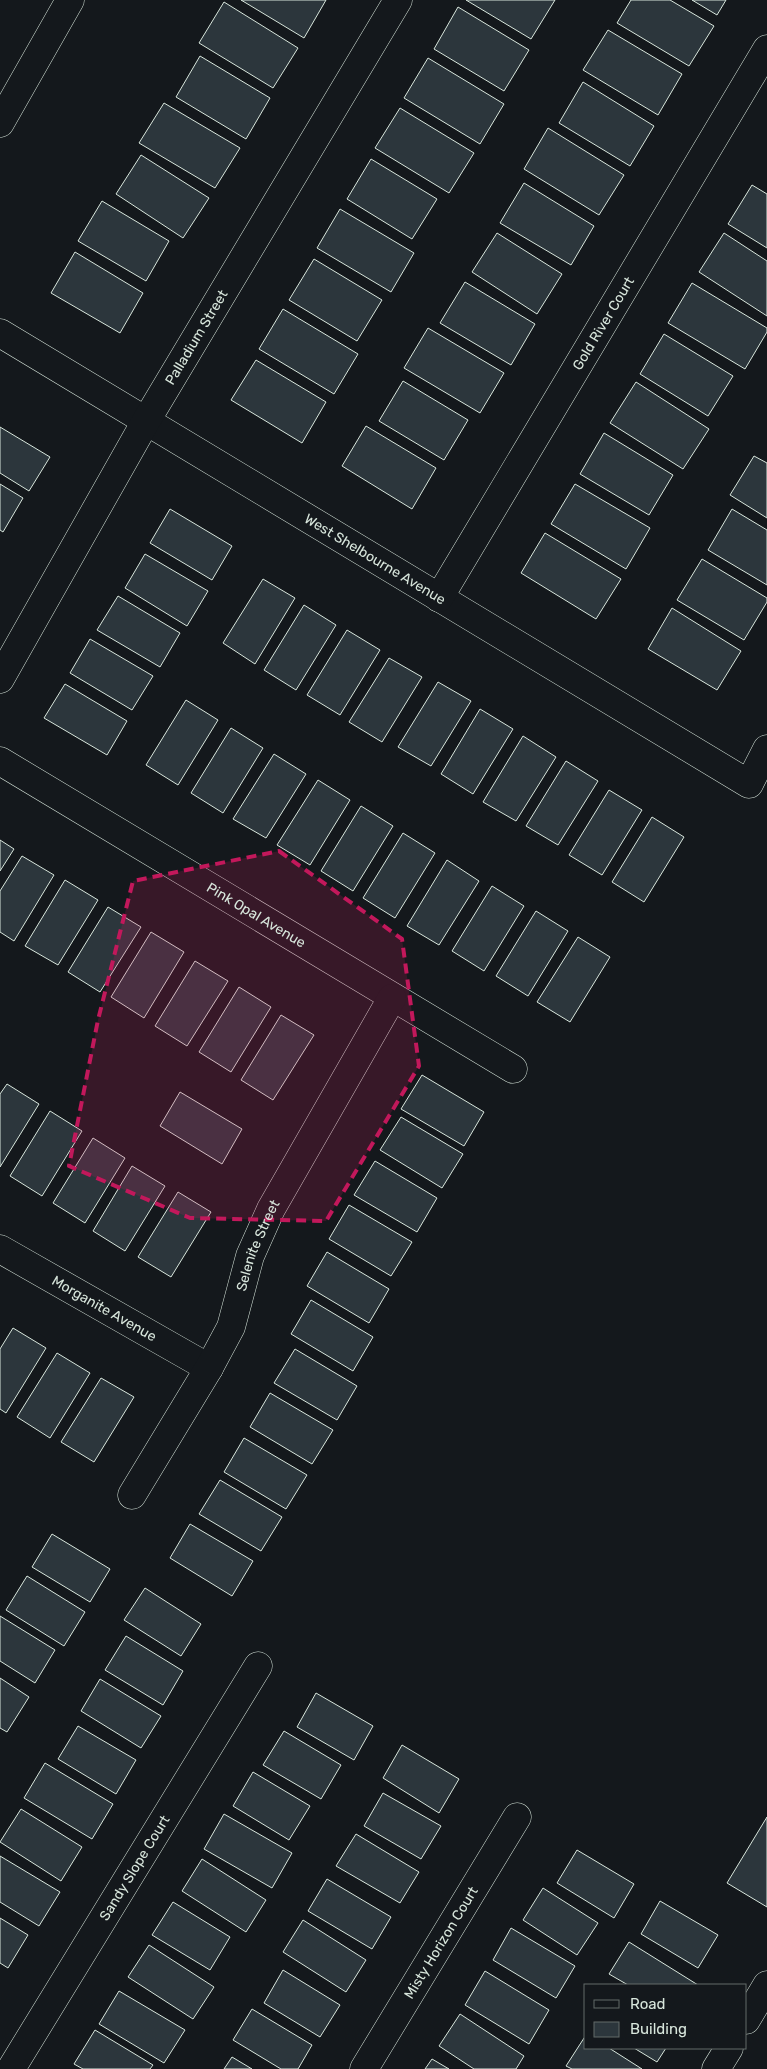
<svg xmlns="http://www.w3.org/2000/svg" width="767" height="2069" font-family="Rubik,sans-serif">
<rect width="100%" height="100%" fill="#14181c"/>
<path fill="#2c363c" stroke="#d8e6dc" d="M241,0H326L304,38Z
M466,0H555L531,39Z
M631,0H670L714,26L689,66L617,23Z
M692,0H726L717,15Z
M224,2L298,48L273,88L199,43Z
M458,7L529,50L504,91L434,49Z
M608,30L682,74L658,115L583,70Z
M200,56L270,98L246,139L176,97Z
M428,58L504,104L480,144L404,98Z
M583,82L654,126L630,166L559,123Z
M164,103L240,148L215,188L139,143Z
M400,108L474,153L449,193L375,148Z
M548,128L624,175L599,215L524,169Z
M141,155L209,198L183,238L116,194Z
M371,159L437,199L412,239L347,199Z
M524,183L594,226L571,265L500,223Z
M752,185L767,194V248L728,224Z
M102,201L169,241L146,281L78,241Z
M340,209L414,253L391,292L317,248Z
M497,233L562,274L537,314L472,272Z
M724,233L767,261V316L699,272Z
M75,252L143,293L120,333L51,293Z
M314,259L382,300L357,341L289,300Z
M465,282L535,324L511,365L440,323Z
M692,283L767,328V332L745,369L668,323Z
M283,309L358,354L334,394L259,349Z
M428,328L504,373L480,413L404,368Z
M664,334L733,376L708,416L640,374Z
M256,360L326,402L302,443L231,400Z
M403,381L468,420L444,460L379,421Z
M636,382L709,429L683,469L610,423Z
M366,426L436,468L412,509L342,466Z
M0,427L50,457L29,491L0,473Z
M604,433L673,475L649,515L580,474Z
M754,456L767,463V518L730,495Z
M0,484L23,498L3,532L0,530Z
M575,484L650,528L626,569L551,524Z
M170,509L232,546L212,580L150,543Z
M732,509L767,530V585L708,550Z
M545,533L621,579L596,619L521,573Z
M145,554L208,591L187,626L125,588Z
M702,559L767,598V602L744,640L677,600Z
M263,579L295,598L255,664L223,643Z
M118,596L180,633L160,667L97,630Z
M304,605L336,625L296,690L264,670Z
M672,608L741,651L717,690L648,649Z
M347,630L380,650L340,715L307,695Z
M90,639L153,676L132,710L70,673Z
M389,658L422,677L382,742L349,722Z
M438,682L471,701L431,766L398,747Z
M65,684L127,721L107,755L44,718Z
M186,700L218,720L178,785L146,765Z
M480,709L513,729L473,794L441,774Z
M231,728L263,748L223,813L191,793Z
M523,736L556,757L516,821L483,802Z
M274,754L306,774L266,838L233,819Z
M566,761L598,781L558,845L526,826Z
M318,780L350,800L310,865L277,845Z
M609,790L642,810L602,875L569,855Z
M361,806L393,826L353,891L321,871Z
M652,817L684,837L644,902L612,882Z
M403,833L435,853L395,918L363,898Z
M0,840L14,849L0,871Z
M22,856L54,875L14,941L0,932V891Z
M447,860L479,881L439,945L407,926Z
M65,880L98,900L58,965L25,946Z
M492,886L524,906L484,971L452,951Z
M108,907L141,927L100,992L68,972Z
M536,911L568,931L528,996L496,976Z
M151,932L184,952L144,1018L111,997Z
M578,937L610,957L570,1022L537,1002Z
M195,961L228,981L187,1046L155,1026Z
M239,987L271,1007L231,1072L199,1052Z
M281,1015L314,1035L273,1100L241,1080Z
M422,1075L484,1112L464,1146L401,1109Z
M7,1084L39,1104L0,1167V1094Z
M180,1092L242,1129L222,1164L160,1126Z
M50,1111L82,1131L42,1196L10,1176Z
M401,1117L463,1154L442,1188L380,1150Z
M93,1138L125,1158L85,1223L53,1203Z
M375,1161L437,1198L417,1232L354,1195Z
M132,1166L165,1186L125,1251L93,1231Z
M178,1192L211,1212L171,1277L138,1257Z
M349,1205L412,1242L391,1276L329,1239Z
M327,1252L389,1289L369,1323L307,1286Z
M311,1300L373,1337L353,1371L291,1334Z
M13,1328L46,1348L6,1413L0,1409V1349Z
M295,1349L357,1386L337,1420L274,1383Z
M57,1353L90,1373L50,1438L17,1417Z
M101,1378L134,1397L94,1462L61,1442Z
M270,1393L333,1430L312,1464L250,1427Z
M244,1438L307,1475L286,1509L224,1472Z
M220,1480L282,1517L261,1551L199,1514Z
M190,1524L253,1561L232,1596L170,1558Z
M52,1534L110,1569L90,1602L32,1567Z
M27,1576L85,1612L64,1646L6,1610Z
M145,1588L201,1624L181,1656L124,1620Z
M0,1616L55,1650L35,1683L0,1661Z
M126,1636L183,1671L163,1705L105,1670Z
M0,1678L29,1697L7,1732L0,1728Z
M100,1679L161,1716L141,1748L81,1711Z
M316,1693L373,1726L354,1760L297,1727Z
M78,1726L136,1760L116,1794L58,1759Z
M284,1731L341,1765L321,1799L263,1765Z
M402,1745L459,1779L439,1813L383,1778Z
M45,1763L113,1804L92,1839L24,1798Z
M253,1772L310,1806L289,1840L233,1806Z
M383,1793L441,1826L421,1859L364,1826Z
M21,1809L82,1847L61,1881L0,1842Z
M224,1814L292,1853L272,1888L204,1849Z
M767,1817V1907L727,1883Z
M356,1834L419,1872L400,1903L336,1866Z
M577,1850L634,1884L614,1918L557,1883Z
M0,1856L60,1892L39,1926L0,1902Z
M202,1859L266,1900L246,1932L182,1891Z
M327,1879L391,1917L372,1949L308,1911Z
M543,1888L598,1923L577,1955L523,1920Z
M660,1901L718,1935L698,1968L641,1934Z
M173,1902L230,1937L210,1970L152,1935Z
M0,1918L28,1935L8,1968L0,1963Z
M303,1920L366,1960L346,1992L283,1952Z
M511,1928L575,1966L556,1998L493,1960Z
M629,1942L698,1985H628L609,1974Z
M149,1945L214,1987L193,2019L128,1977Z
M283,1970L340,2005L320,2037L264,2003Z
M485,1971L549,2010L529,2044L465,2005Z
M119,1991L185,2030L164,2063L99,2024Z
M252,2009L312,2045L298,2069H281L233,2040Z
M460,2014L524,2056L516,2069H474L439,2046Z
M95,2030L153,2065L150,2069H83L74,2064Z
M586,2035V2048H609L642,2069H572L566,2066Z
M634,2048H666L657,2062Z
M232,2057L252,2069H224Z
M432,2059L449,2069H425Z"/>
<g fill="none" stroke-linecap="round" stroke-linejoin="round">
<g stroke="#d8e6dc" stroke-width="29">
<g id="minor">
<path id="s1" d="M0,333L749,784L767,749"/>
<path id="s2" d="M439,598L767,49"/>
<path id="s3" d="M0,679L146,421L398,0"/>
<path id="s4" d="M0,761L513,1069"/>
<path id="s5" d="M0,1249L209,1368"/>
<path id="s6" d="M132,1495L209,1368L231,1327L250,1256L271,1209L392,998"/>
<path d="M746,2020L767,1985"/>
<path id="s7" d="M11,2069L258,1666"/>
<path id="s8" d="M364,2069L517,1817"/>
<path d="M716,2069L729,2048"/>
</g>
</g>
<g stroke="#d8e6dc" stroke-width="29">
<path id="secondary" d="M0,123L70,0"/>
</g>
<use href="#minor" stroke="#14181c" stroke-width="28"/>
<use href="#secondary" stroke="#14181c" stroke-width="28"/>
</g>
<path fill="#c2185b" fill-opacity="0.2" stroke="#c2185b" stroke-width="4" stroke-dasharray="10 6" stroke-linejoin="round" d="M279,851L402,939L419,1066L326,1221L190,1218L69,1166L98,1020L133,881Z"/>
<g text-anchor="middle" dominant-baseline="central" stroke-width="4" stroke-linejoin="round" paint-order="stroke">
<g font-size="14" fill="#d8e6dc" stroke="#14181c">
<text stroke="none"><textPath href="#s2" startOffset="320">Gold River Court</textPath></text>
<text stroke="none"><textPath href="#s3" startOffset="394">Palladium Street</textPath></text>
<text stroke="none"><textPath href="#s1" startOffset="438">West Shelbourne Avenue</textPath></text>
<text stroke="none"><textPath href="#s4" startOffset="299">Pink Opal Avenue</textPath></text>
<text stroke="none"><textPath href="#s6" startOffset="281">Selenite Street</textPath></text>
<text stroke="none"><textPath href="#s5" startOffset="120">Morganite Avenue</textPath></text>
<text stroke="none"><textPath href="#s7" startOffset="236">Sandy Slope Court</textPath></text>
<text stroke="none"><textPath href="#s8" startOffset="148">Misty Horizon Court</textPath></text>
</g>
</g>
<rect x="584" y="1984" width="162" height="65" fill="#14181c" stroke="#626a69"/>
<rect x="594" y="2000" width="25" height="8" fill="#14181c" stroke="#626a69"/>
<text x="630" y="2009" font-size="15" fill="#d8e6dc">Road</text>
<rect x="594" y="2022" width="25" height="15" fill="#2c363c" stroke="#626a69"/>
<text x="630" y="2034" font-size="15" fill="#d8e6dc">Building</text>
</svg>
